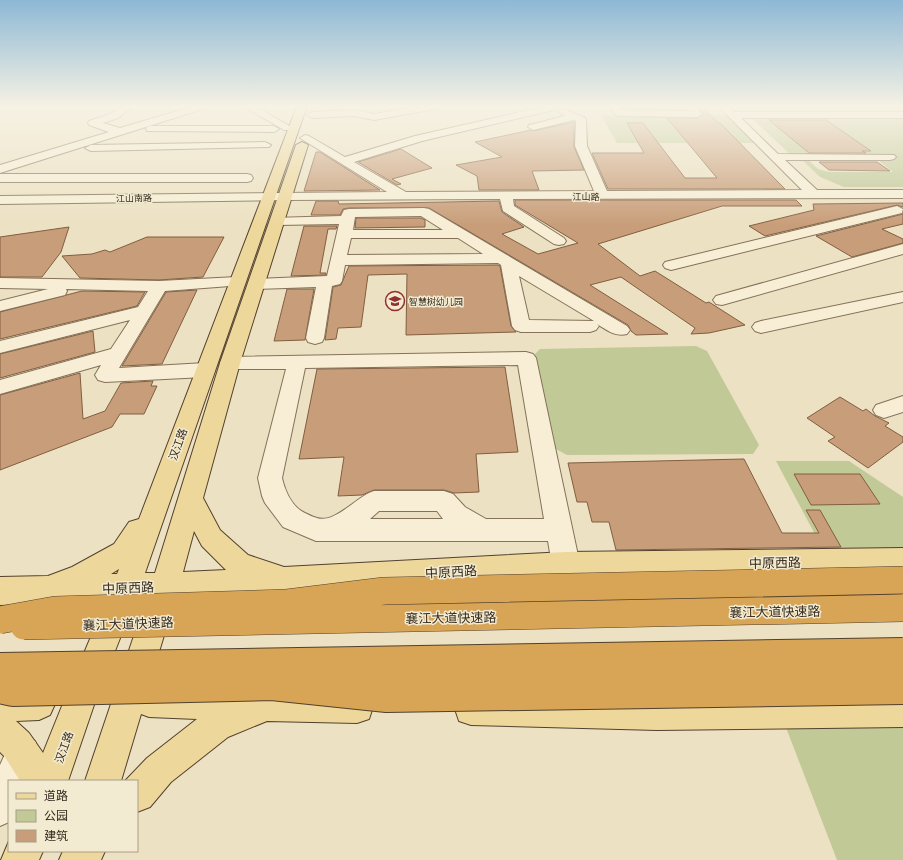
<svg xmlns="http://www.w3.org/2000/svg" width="903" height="860" font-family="Georgia,'Noto Sans SC',serif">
<rect width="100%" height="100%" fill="#ece1c2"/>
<path fill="#c1c997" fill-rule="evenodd" d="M614,106H672L679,113H619Z
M601,115H733L761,143H617Z
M748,115H903V187H844L820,177L799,157H793ZM805,157H874L893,172H829L818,169Z
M696,346L707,351L759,445L753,454L567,455L554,448L534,355L540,349Z
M776,461H849L903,497V552L826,555Z
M785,725H903V860H837Z"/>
<path fill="#c89d79" stroke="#825e41" d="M697,106H702L718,123H720L785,189H608L592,153H644L627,123H643L685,178H717L667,118H698L703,114Z
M769,120H826L871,151H862L866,153H809Z
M574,122V147L584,170L532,171L539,190H479L477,176L456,165L502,157L475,142L531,130L533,131Z
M401,149L432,168L392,179L401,184L397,185L358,162Z
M316,152H320L380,190L304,191Z
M819,162H877L890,171L829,170Z
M515,200H796L802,206H722L598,244L640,276L655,271L706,303L709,302L745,325L709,333L691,334L695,328L621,277L590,285L668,334L636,335L631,331L628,325L429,208H349L343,209L340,215H311L316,201H338L339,204L499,201L502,212L524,227L502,234L538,254L578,243L515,205Z
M903,203V207L897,205L765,236L749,226L814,210L813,204Z
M903,214V224L882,229L903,239V243L852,257L816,236Z
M356,218H421L425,220V227L355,228Z
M304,226H337L336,229H328L320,273H326V275L291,276Z
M69,227L61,252L42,277H0V237Z
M147,237H224L203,277L159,280L80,278L62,256L92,254L105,250L110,252Z
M498,265L500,266L511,326L516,332L406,335L407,274L368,275L361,327L338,328L336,339L325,340L333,287L341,285L349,266Z
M314,289L305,340L274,341L287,289Z
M197,290L162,364L122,366L166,292Z
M82,291L145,292L137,306L0,339V312Z
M93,331L95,352L0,378V354Z
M505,367L518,452L476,454L479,492L454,493L444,490H374L362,495L338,496L344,457L299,459L317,369Z
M80,373L83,419L105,411L121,383L153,381L151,386H157L144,414H120L112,427L0,470V395Z
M840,397L863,411L866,409L875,416L889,423L885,426L903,437V442L868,468L828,441L835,437L807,418Z
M744,459L782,533H819L806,510H820L841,547L616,550L609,522H592L587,502H577L568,463Z
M794,474H860L880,504L811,505Z"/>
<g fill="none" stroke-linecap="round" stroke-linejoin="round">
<g stroke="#84725a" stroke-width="2">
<path id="minor" d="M122,106H133L118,118L103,123L120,128L194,106H208L206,108L0,173V165L109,132L89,125L88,123L89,121L110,114Z
M243,106H255L293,128L292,130H284Z
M420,106H440L435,109L374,120L354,116L312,118L307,115L312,112L354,110L374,114Z
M547,106L559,107L554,110L422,141L354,162L406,192L594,191L575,146L576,121L574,120L533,130L528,127L529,125L565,116L559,112L564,109L585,118L586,120L587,146L607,191L802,190L721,109L723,107H729L735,112H903V118H741L778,154L894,155L896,157L894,159L890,160H785L817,190H903V198L513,199L514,206L564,238L566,241L564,244L559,245L554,244L503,211L500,199L286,200L0,204V196L387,192L300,138L305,135L309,136L345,157L415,136Z
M609,106H619L622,110L689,111L685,106H695L702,114L697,117L619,116L616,115Z
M151,126H274L279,129L274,132L147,131L146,129L147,127Z
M265,142L271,145L269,147L91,151L85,148L91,145Z
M0,174H247L251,175L253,178L251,181L247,182H0Z
M897,206L903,209L902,213L671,270L665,268L663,265L665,262Z
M424,208L429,209L627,326L630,330L627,334C615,337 607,330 597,324L599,326L596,330L590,332H521L515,330L512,326L501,265L498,263L345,265L342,281L340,284L332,286L324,338L322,342L315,344L308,342L306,338L316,287L256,289L250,287L248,284L250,281L256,279L327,276L339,224L277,225L272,224L270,221L272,218L341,216L344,210L349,209ZM421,216L443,230H353L355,217ZM351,238H458L483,254L347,255ZM519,276L594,321L529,320Z
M903,244V254L722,305L716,304L713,300L716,296Z
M237,277L243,279L245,282L243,285L165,291L119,368L205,363L212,365L215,370L212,375L205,377L105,382L98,380L95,375L101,365L0,394V380L111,349L130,320L0,353V341L138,307L148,291L66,289L67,291L65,295L0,311V301L48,289L0,288V278L159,281Z
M903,292V302L761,333L755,331L752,327L755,323L761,321Z
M526,352L533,354L536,358L580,565L576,574L566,578L556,574L552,565L548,541H316L283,527L265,503L262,496L258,478L286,369H230L223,368L220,363L223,358L230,357ZM518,365L544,519H486L465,507L453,494L444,491H374C357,496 335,524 317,518C313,517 309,515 305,513C292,507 285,491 282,478L305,368ZM379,511H437L443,519H370Z
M903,396V412L884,418L876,415L873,410L876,405Z
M23,736L35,741L40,753L29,781H9V822L0,826V765L11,741Z"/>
</g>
<g stroke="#52412e" stroke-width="2">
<path id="major" d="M297,106H307L145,573H155L220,363L296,145L302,142L308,145L240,363L203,498L220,530L248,555L284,567L566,552L903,548V574L566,578L175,599L149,685L357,691L369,695L373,707L369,719L357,723L267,721L228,737L171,782L150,807L137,812V781H125L147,758L197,719L149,717L141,714L121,781H85L146,600H135L95,702L68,781H20L5,757L0,752V690L39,688L50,693L55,704L50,715L39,720L16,721L29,733L43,753L68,691L106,601L0,605V577L48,576L72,567L114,544L129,522L139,519ZM194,531L202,546L226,570L183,572ZM119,569L117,574H111Z
M471,693L657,698L903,695V727L657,730L471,725L459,721L455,709L459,697Z
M9,841V851H43L39,860H1Z
M63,851H105L101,860H59Z"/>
</g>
<use href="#minor" fill="#f7eed5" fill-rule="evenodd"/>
<use href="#major" fill="#eed79b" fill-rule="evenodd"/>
<g stroke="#52412e" stroke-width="28" stroke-linecap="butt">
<path id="highway-bridge-far1" d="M0,620L55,610L287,603L384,591L903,580
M24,626L903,608"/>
</g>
<g stroke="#52412e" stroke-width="36" stroke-linecap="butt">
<path id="highway-bridge" d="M0,670L903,655
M0,686L13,689L272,683L387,695L903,687"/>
</g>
<use href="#highway-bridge-far1" stroke="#d8a456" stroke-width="27"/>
<use href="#highway-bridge" stroke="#d8a456" stroke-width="34"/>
</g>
<linearGradient id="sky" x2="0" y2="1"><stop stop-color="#8db8d5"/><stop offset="0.47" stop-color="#f6f2e4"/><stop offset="1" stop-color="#f6f2e4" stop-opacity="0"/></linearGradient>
<rect width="903" height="226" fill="url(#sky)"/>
<defs>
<g id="school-ring" transform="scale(1)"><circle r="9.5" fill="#f3ebd1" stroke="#91302d" stroke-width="1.5"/><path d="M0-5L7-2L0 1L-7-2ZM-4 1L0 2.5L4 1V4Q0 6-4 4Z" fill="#91302d"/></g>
</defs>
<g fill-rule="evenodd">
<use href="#school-ring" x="395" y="301"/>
</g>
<g text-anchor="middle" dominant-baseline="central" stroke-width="3" stroke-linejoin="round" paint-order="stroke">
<g font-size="9" fill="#352a1e" stroke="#f3ebd1">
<text x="586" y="196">江山路</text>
<text transform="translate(134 198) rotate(-1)">江山南路</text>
</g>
<g font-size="9" fill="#352a1e" stroke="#f3ebd1" text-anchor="start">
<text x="409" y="301">智慧树幼儿园</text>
</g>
<g font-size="11" fill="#352a1e" stroke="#f3ebd1">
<text transform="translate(177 444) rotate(-70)">汉江路</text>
<text transform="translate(63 747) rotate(-70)">汉江路</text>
</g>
<g font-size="13" fill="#352a1e" stroke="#f3ebd1">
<text transform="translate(775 562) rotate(-1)">中原西路</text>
<text transform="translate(451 571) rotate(-3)">中原西路</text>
<text transform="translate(128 587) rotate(-2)">中原西路</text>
<text transform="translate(775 611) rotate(-1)">襄江大道快速路</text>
<text transform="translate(451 617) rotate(-1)">襄江大道快速路</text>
<text transform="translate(128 623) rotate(-2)">襄江大道快速路</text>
</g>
</g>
<rect x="8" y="780" width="130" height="72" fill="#f3ebd1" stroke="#a79e89"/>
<rect x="16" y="793" width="20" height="6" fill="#eed79b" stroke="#a79e89"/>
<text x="44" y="800" font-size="12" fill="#352a1e">道路</text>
<rect x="16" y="810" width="20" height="12" fill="#c1c997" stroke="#a79e89"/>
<text x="44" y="820" font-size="12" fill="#352a1e">公园</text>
<rect x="16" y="830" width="20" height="12" fill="#c89d79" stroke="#a79e89"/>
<text x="44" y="840" font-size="12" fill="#352a1e">建筑</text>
</svg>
